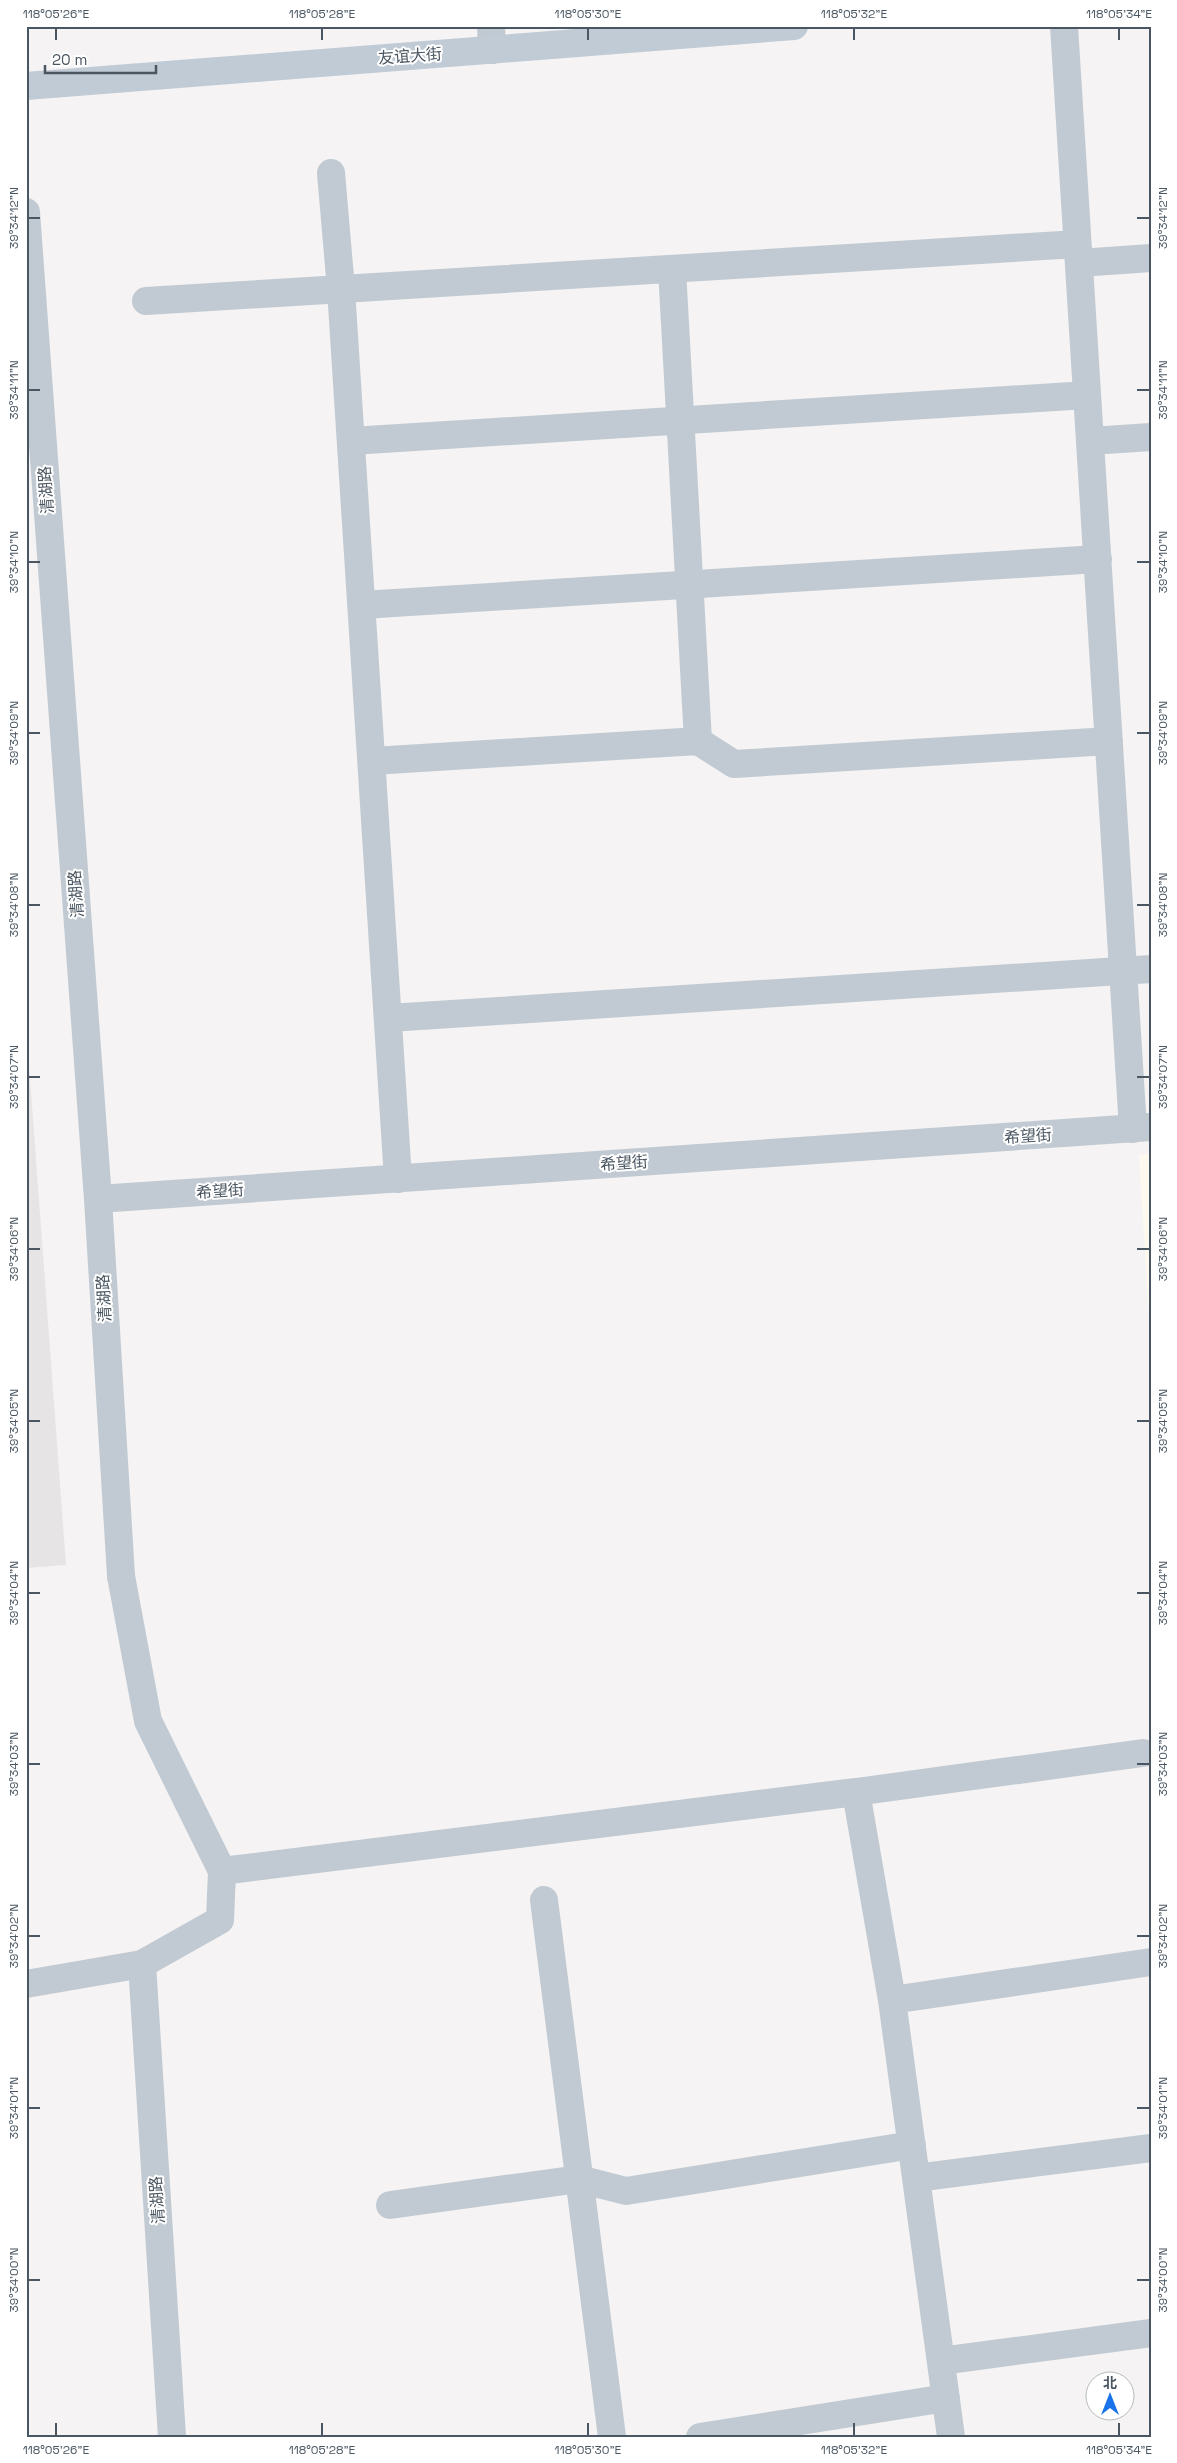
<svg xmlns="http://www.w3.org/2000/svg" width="1177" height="2463" font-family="'Space Grotesk','Noto Sans SC',sans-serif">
<rect width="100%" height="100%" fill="#f5f3f3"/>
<path fill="#fdf9ef" d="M1151,1154V1351L1139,1155Z"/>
<path fill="#e6e4e5" d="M26,1025L66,1565L26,1568Z"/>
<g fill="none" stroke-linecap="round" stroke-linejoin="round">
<path stroke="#c1cad2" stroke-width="28" d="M491,26L492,50
M1064,26L1133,1129
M331,173L341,289L398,1179
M1079,263L1151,258
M672,269L698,741
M146,301L1077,244
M351,441L1087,395
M1090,441L1151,437
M362,605L1098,559
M372,761L698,741L734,764L1109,741
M389,1018L1151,969
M856,1792L1143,1753
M222,1871L856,1792L892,2000L951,2437
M544,1900L612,2437
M26,1984L142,1964L220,1920L222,1871L148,1721L121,1576
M892,2000L1151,1962
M916,2178L1151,2148
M390,2205L579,2179L626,2191L912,2145
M941,2361L1151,2333
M700,2437L946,2398"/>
<path stroke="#c1cad2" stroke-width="28" d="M26,212L98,1199L121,1576
M98,1199L1151,1127
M142,1964L172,2437"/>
<path stroke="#c1cbd6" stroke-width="28" d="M26,86L794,26"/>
</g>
<path fill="none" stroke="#4a5661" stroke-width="2" d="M56,28V40M322,28V40M588,28V40M854,28V40M1119,28V40M28,218H40M1137,218H1150M28,390H40M1137,390H1150M28,562H40M1137,562H1150M28,733H40M1137,733H1150M28,905H40M1137,905H1150M28,1077H40M1137,1077H1150M28,1249H40M1137,1249H1150M28,1421H40M1137,1421H1150M28,1593H40M1137,1593H1150M28,1764H40M1137,1764H1150M28,1936H40M1137,1936H1150M28,2108H40M1137,2108H1150M28,2280H40M1137,2280H1150M56,2423V2436M322,2423V2436M588,2423V2436M854,2423V2436M1119,2423V2436"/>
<g text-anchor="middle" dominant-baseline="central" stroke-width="4" stroke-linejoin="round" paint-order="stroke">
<g font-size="16" fill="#4a5661" stroke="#fff">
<text transform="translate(410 56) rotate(-4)">友谊大街</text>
<text transform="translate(46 490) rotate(-94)">清湖路</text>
<text transform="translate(76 894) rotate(-94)">清湖路</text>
<text transform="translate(1028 1136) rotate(-4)">希望街</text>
<text transform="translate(624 1163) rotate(-4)">希望街</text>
<text transform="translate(220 1191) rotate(-4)">希望街</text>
<text transform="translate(104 1298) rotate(-93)">清湖路</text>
<text transform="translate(157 2200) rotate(-94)">清湖路</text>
</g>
</g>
<rect width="1177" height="2463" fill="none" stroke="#ffffff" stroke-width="55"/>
<g transform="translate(1110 2396)"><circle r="24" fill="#ffffff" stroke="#b7bbc0"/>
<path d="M0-4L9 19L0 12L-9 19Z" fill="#1a73e8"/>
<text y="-8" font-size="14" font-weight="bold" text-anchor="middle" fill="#4a5661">北</text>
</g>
<path d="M45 65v8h111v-8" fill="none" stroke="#4a5661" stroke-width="2.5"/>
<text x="52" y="65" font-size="15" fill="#4a5661" stroke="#ffffff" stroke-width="4" paint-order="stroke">20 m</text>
<rect x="28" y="28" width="1122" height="2408" fill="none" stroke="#4a5661" stroke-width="2"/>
<g font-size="12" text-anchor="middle" fill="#4a5661">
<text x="56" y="18">118°05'26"E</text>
<text x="322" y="18">118°05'28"E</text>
<text x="588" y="18">118°05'30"E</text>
<text x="854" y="18">118°05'32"E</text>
<text x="1119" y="18">118°05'34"E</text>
<text transform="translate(14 218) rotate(-90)" y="4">39°34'12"N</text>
<text transform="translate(1163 218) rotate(-90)" y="4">39°34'12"N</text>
<text transform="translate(14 390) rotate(-90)" y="4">39°34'11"N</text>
<text transform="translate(1163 390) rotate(-90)" y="4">39°34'11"N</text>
<text transform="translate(14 562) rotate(-90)" y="4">39°34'10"N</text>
<text transform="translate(1163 562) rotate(-90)" y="4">39°34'10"N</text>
<text transform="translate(14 733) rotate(-90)" y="4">39°34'09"N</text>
<text transform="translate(1163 733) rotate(-90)" y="4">39°34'09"N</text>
<text transform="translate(14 905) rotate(-90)" y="4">39°34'08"N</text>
<text transform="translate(1163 905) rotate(-90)" y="4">39°34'08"N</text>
<text transform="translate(14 1077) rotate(-90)" y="4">39°34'07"N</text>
<text transform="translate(1163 1077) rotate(-90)" y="4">39°34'07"N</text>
<text transform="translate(14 1249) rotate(-90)" y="4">39°34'06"N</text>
<text transform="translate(1163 1249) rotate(-90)" y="4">39°34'06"N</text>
<text transform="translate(14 1421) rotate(-90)" y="4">39°34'05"N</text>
<text transform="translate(1163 1421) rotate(-90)" y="4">39°34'05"N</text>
<text transform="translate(14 1593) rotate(-90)" y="4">39°34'04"N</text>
<text transform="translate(1163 1593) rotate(-90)" y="4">39°34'04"N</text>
<text transform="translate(14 1764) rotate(-90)" y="4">39°34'03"N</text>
<text transform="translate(1163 1764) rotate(-90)" y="4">39°34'03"N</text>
<text transform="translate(14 1936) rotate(-90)" y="4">39°34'02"N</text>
<text transform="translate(1163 1936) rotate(-90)" y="4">39°34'02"N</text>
<text transform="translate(14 2108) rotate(-90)" y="4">39°34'01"N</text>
<text transform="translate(1163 2108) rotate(-90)" y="4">39°34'01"N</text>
<text transform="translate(14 2280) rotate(-90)" y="4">39°34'00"N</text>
<text transform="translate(1163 2280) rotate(-90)" y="4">39°34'00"N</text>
<text x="56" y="2454">118°05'26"E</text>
<text x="322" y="2454">118°05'28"E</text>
<text x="588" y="2454">118°05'30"E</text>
<text x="854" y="2454">118°05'32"E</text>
<text x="1119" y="2454">118°05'34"E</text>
</g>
</svg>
